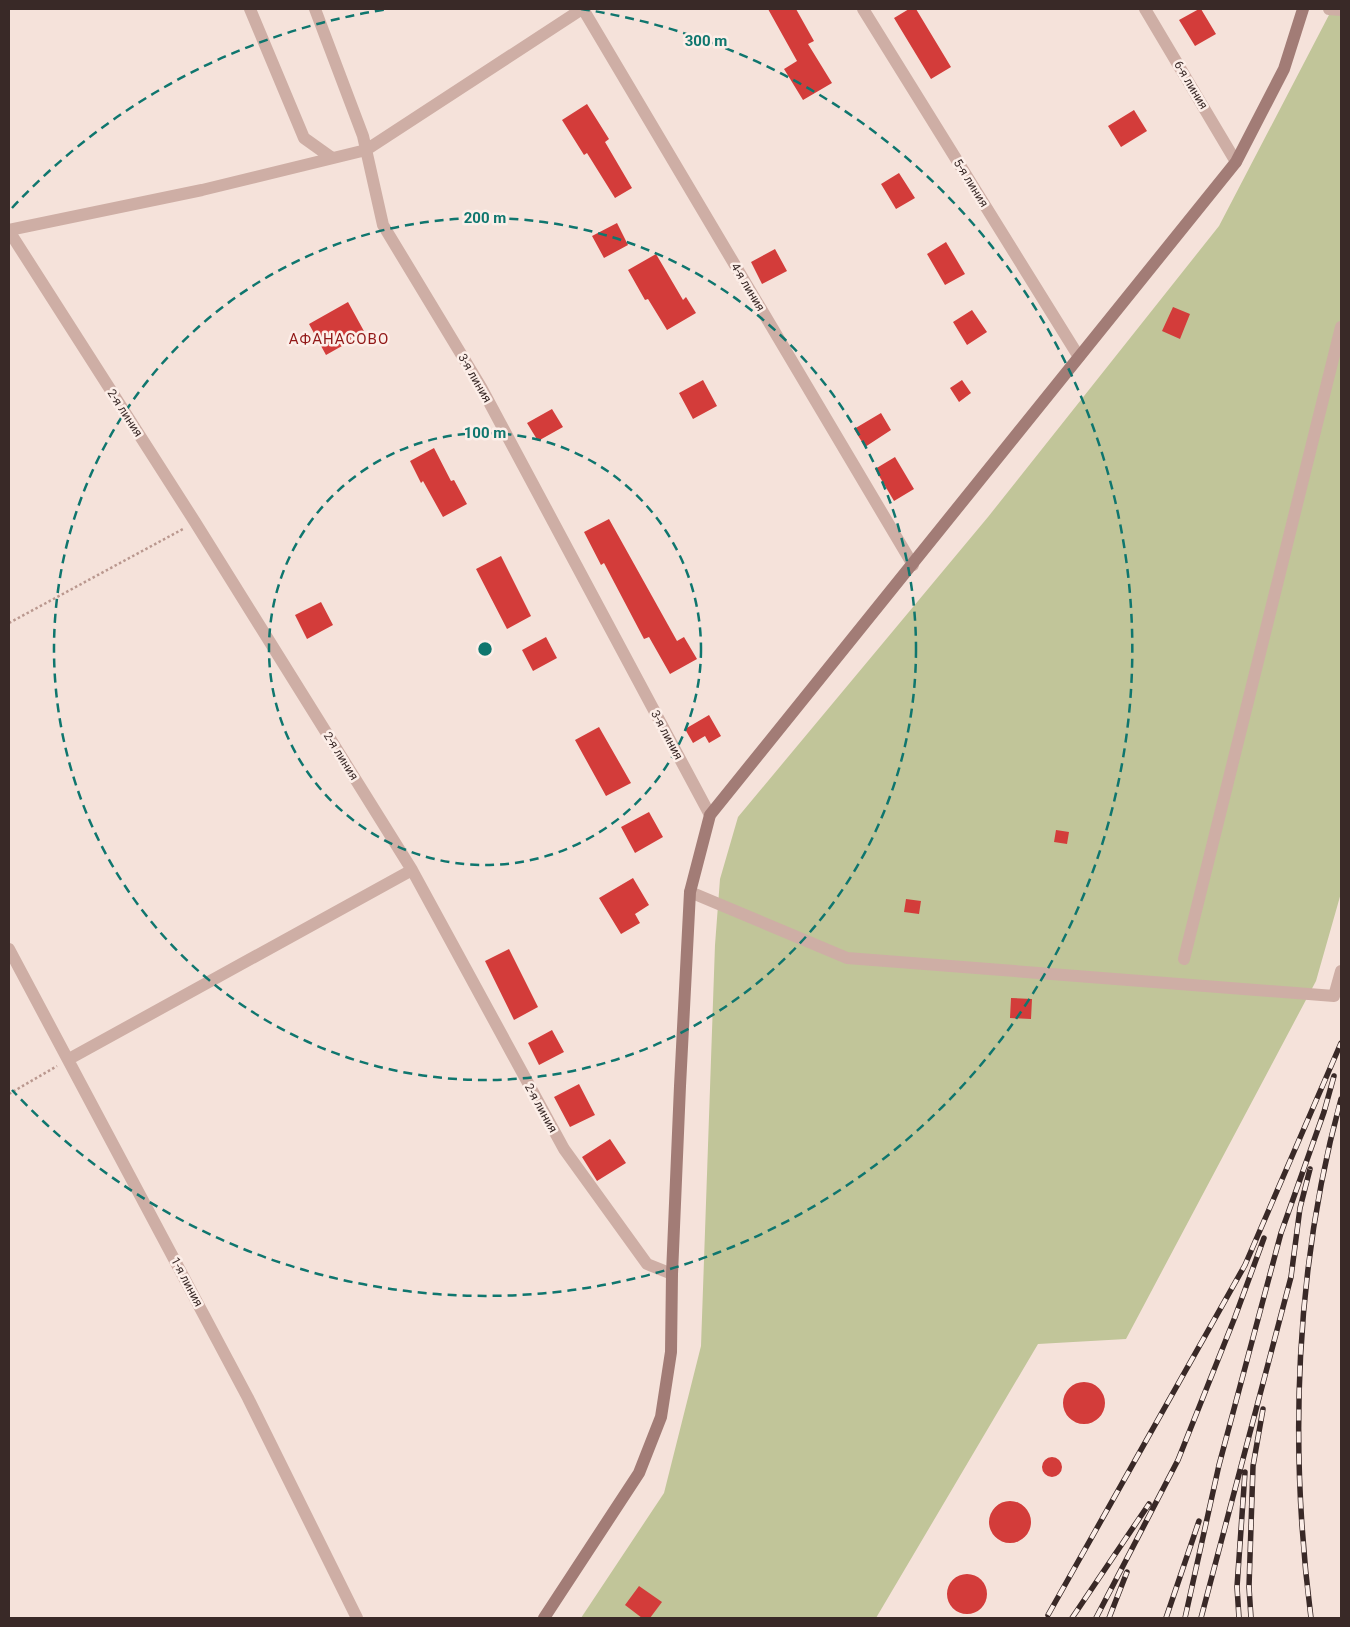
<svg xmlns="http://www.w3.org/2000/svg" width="1350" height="1627" font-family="Roboto,sans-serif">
<rect width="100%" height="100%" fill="#f5e2da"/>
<path fill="#c1c599" d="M1341,9V893L1316,981L1126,1339L1038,1344L876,1618H581L664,1493L701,1346L715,945L720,879L738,817L988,517L1219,226L1330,13Z"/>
<path fill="#d33c3a" d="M768,9H796L814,41L808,44L832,83L803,100L784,69L797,61Z
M909,9H916L951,67L931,79L894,18Z
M1199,9H1201L1216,34L1195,46L1179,20Z
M587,104L609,139L605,142L632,188L615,198L587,153L584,155L562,120Z
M1134,110L1147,131L1121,147L1108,126Z
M899,173L915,198L896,209L881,184Z
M617,223L628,245L604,258L592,236Z
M946,242L965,274L945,285L927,254Z
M775,249L787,271L762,284L751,262Z
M656,254L683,300L686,297L696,313L667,330L648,299L645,300L628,270Z
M348,302L365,333L326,355L309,324Z
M1173,307L1190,314L1180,339L1162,331Z
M972,310L987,332L967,345L953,322Z
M703,380L717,406L693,419L679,393Z
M962,380L971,393L959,402L950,388Z
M552,409L563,427L538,441L527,423Z
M881,413L891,430L865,447L854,429Z
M434,448L451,481L454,480L467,504L443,517L423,481L421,483L410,461Z
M895,457L914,489L894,501L875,469Z
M609,519L677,641L684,637L697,659L670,674L649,637L644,639L604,563L601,565L584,532Z
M501,556L531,616L507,629L476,569Z
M321,602L333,625L307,639L295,615Z
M546,637L557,658L533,671L522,650Z
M709,715L721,736L709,743L705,736L693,743L685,729Z
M599,727L631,783L606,796L575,740Z
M649,812L663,837L635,853L621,827Z
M1056,830L1069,832L1067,844L1054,842Z
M633,878L649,905L635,914L640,923L621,934L599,898Z
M906,899L921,901L919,914L904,912Z
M509,949L538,1007L514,1020L485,961Z
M1011,998L1032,999L1031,1019L1010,1018Z
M552,1030L564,1052L539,1065L528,1043Z
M579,1084L595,1115L570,1127L554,1097Z
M610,1139L626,1163L597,1181L582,1157Z
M1063 1403a21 21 0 1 1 42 0a21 21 0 1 1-42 0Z
M1042 1467a10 10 0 1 1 20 0a10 10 0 1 1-20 0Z
M989 1522a21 21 0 1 1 42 0a21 21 0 1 1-42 0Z
M947 1594a20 20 0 1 1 40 0a20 20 0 1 1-40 0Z
M639,1586L662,1602L650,1618H642L625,1605Z"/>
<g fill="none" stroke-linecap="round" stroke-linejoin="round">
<path stroke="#ba988f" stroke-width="2.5" stroke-dasharray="2.5 2.5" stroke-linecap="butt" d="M9,623L183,529
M9,1094L57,1066"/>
<path stroke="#ceaea5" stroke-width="12" d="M250,9L304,138L332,158
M315,9L363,136L383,225L481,387L710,815
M583,9L913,565
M863,9L1079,357
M1145,9L1236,162
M1329,9L1341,10
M9,230L202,190L366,150L582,9
M9,231L195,522L412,870L564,1149L647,1264L672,1274
M690,892L847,958L1334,996L1341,971
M9,949L248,1398L357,1618
M1184,959L1341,327
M69,1059L412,870"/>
<path stroke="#a27c76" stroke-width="12" d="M544,1618L639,1473L661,1417L671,1352L672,1274L680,1086L690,892L710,815L1236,162L1284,69L1303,9"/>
<g stroke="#392927" stroke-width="5.5">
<path id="rail" d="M1048,1615L1245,1265L1341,1043
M1072,1618L1149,1504
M1096,1618L1178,1460L1235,1317L1264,1238
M1109,1618L1127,1572
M1166,1618L1199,1521
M1185,1618L1219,1465L1281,1233L1324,1112L1334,1076
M1201,1618L1291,1277L1300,1208L1310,1169
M1239,1618L1237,1587L1245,1472
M1251,1618L1249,1587L1253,1466L1263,1409
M1311,1618C1289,1446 1295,1267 1341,1099"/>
</g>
<use href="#rail" stroke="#fceee8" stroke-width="4" stroke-dasharray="11" stroke-linecap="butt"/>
</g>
<g fill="none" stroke="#0f766e" stroke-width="2.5" stroke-dasharray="9 6">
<circle cx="485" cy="649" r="216"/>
<circle cx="485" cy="649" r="431"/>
<path d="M12 208A647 647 0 0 1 389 9M581 9A647 647 0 1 1 12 1090"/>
</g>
<g text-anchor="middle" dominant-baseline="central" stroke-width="5" stroke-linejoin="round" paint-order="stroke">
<g font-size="12" fill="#392927" stroke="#fceee8">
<text transform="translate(1191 85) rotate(59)">6-я линия</text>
<text transform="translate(971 183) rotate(58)">5-я линия</text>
<text transform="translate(748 287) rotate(59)">4-я линия</text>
<text transform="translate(475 378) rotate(60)">3-я линия</text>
<text transform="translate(125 413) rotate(57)">2-я линия</text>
<text transform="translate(667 735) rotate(62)">3-я линия</text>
<text transform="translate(341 756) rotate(58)">2-я линия</text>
<text transform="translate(541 1108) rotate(61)">2-я линия</text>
<text transform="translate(187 1282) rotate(62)">1-я линия</text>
</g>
<g font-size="15" letter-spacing="1" fill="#911817" stroke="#fceee8">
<text x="339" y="339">АФАНАСОВО</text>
</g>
</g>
<circle cx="485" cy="649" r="8" fill="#0f766e" stroke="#fceee8" stroke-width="2.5"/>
<g font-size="15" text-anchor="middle" font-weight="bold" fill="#0f766e" stroke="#fceee8" stroke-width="5" stroke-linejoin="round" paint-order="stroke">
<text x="706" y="46">300 m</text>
<text x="485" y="223">200 m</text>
<text x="485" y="438">100 m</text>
</g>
<rect width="1350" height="1627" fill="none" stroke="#392927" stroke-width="20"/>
</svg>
